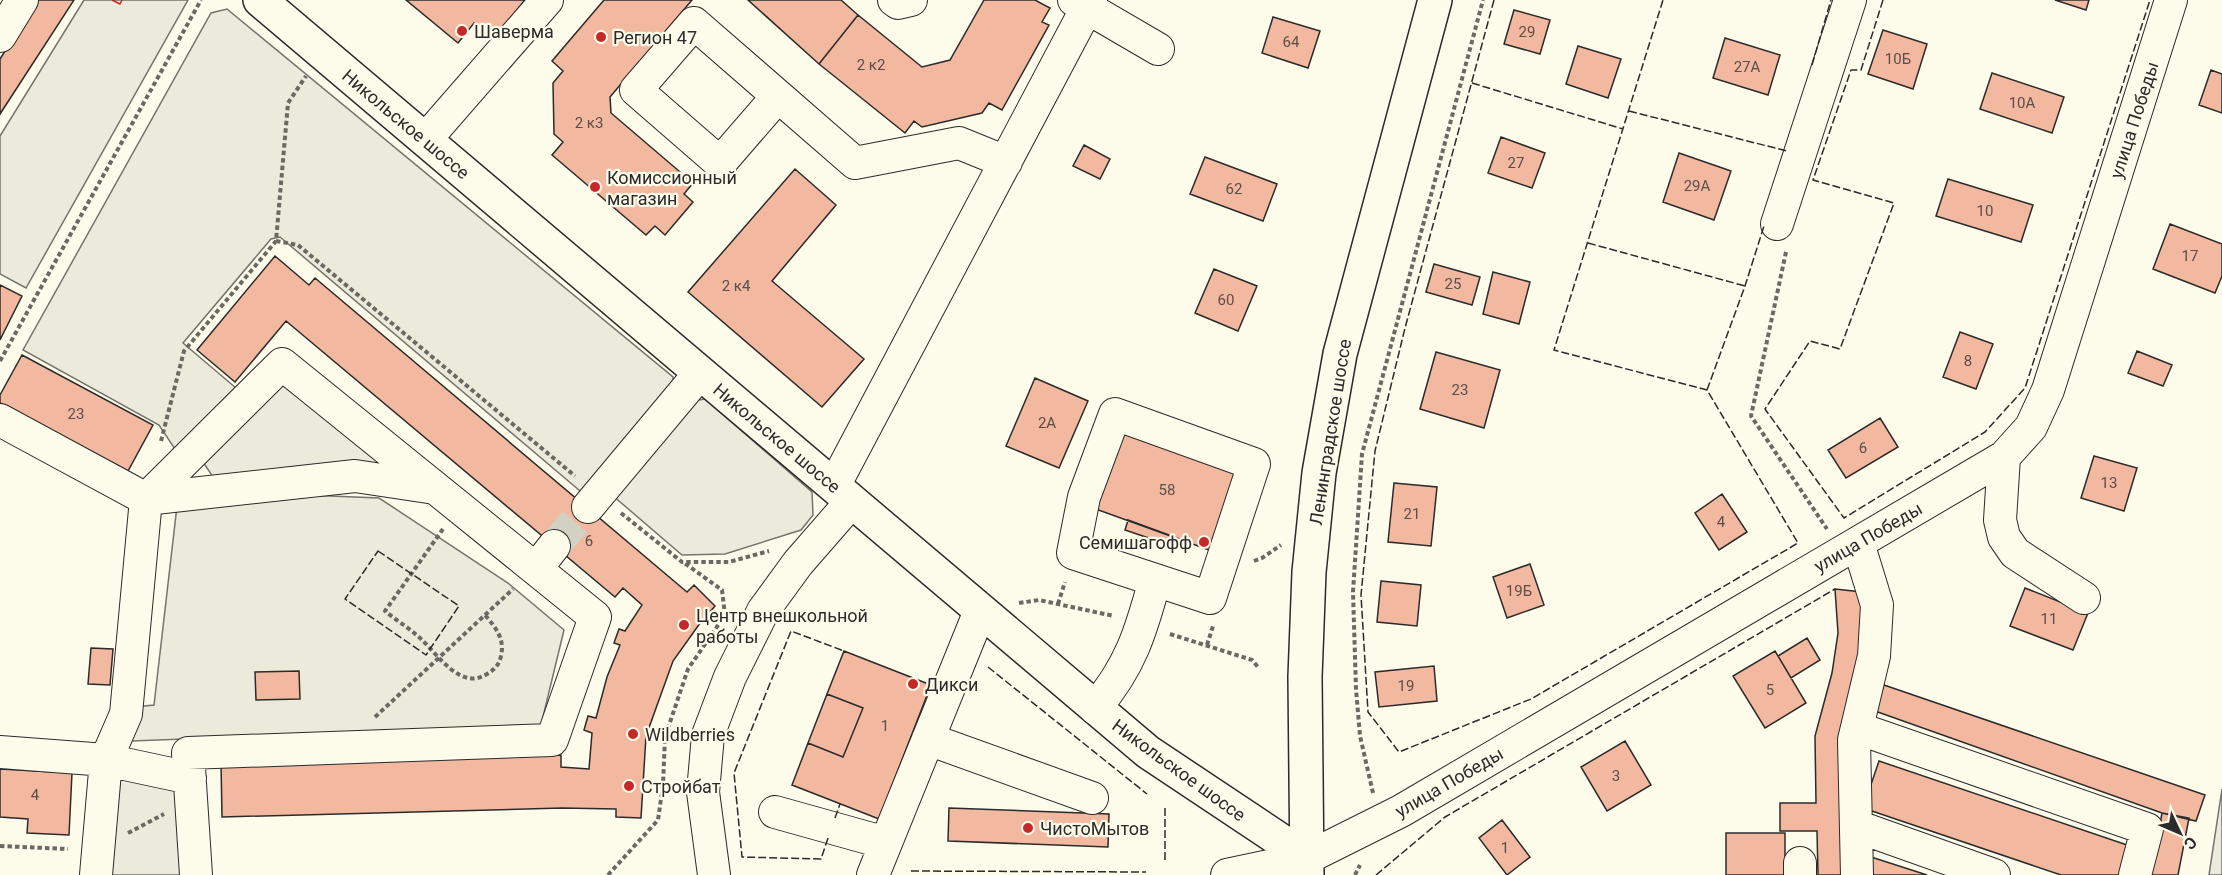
<svg xmlns="http://www.w3.org/2000/svg" width="2222" height="875" font-family="Roboto,sans-serif">
<rect width="100%" height="100%" fill="#fdfbea"/>
<path fill="#ecebdb" stroke="#74746e" stroke-width="1.5" d="M84,0H188L26,288L0,274V136Z
M227,9L673,377L674,390L586,496L280,237L271,239L183,343L243,394L181,458L159,425L23,350L211,13Z
M286,383L398,464L219,486L199,456Z
M705,399L812,492L813,515L801,530L725,554L682,555L612,495L692,401Z
M305,495L379,498L508,583L564,630L541,725L132,741L134,707L154,705L177,506Z
M114,775L183,785L181,875H110Z
M2222,789V875H2209Z"/>
<path fill="#f2b8a0" stroke="#2b2b2b" stroke-width="1.5" d="M38,0H74L0,114V59Z
M406,0H525L493,39L474,23L458,43Z
M604,0H692L610,97L611,113L693,183L684,194L693,202L665,235L655,226L646,235L552,155L563,142L554,134L553,83L563,71L552,61Z
M748,0H841L858,15L819,64Z
M984,0H1035L1050,8L1042,22L1049,25L1002,110L989,103L982,113L922,127L914,121L905,133L819,64L858,15L922,67L950,60Z
M2055,0H2089L2086,10Z
M1514,10L1550,20L1540,54L1504,44Z
M1273,17L1320,31L1308,68L1262,53Z
M1883,30L1927,44L1913,89L1868,74Z
M1725,38L1780,55L1768,95L1713,78Z
M1578,46L1621,59L1608,98L1566,84Z
M2211,70L2222,74V113L2199,105Z
M1992,73L2064,97L2052,133L1980,109Z
M1501,137L1545,153L1532,188L1488,173Z
M1084,145L1110,159L1100,179L1073,166Z
M1679,153L1731,171L1714,220L1663,202Z
M1205,157L1277,184L1263,221L1190,194Z
M795,169L836,205L772,281L864,359L822,407L688,292Z
M1948,179L2033,205L2021,242L1936,216Z
M2170,224L2222,244V276L2215,293L2153,269Z
M275,256L309,285L315,278L687,592L694,585L715,606L698,626L673,661L646,736L641,818L616,817V809L562,808L222,817L221,763L561,755V767L589,769L592,733L584,730L588,716L596,718L607,677L620,645L614,643L619,629L625,631L642,605L623,588L615,597L286,321L235,382L197,350Z
M1434,264L1480,277L1472,305L1426,292Z
M1214,269L1257,286L1238,331L1195,313Z
M1493,272L1530,282L1519,324L1483,314Z
M0,285L22,296L0,340Z
M1960,332L1993,344L1976,389L1943,377Z
M2137,351L2172,365L2163,386L2128,373Z
M1436,352L1500,370L1484,428L1420,409Z
M22,355L153,425L128,471L0,403V395Z
M1035,378L1088,401L1059,468L1006,446Z
M1880,418L1898,447L1846,478L1828,450Z
M1121,430L1241,473L1212,551L1093,508Z
M2094,456L2137,468L2124,511L2081,498Z
M1394,483L1437,487L1431,546L1388,542Z
M1722,494L1747,532L1719,550L1695,513Z
M1128,520L1188,542L1184,550L1125,530Z
M1530,564L1544,605L1507,618L1493,577Z
M1381,581L1421,585L1417,626L1377,622Z
M2025,588L2088,613L2073,650L2010,626Z
M1835,589L1862,592L1861,636L1844,875H1818L1817,831H1780V803H1816L1815,736L1832,673L1838,633Z
M1807,638L1820,660L1791,678L1778,656Z
M91,648L113,649L110,685L88,684Z
M844,651L931,685L879,819L792,785L808,743L843,757L863,708L827,694Z
M1775,651L1806,703L1765,728L1733,676Z
M1434,666L1437,701L1379,707L1375,672Z
M299,671L300,699L256,700L255,672Z
M1884,685L2205,795L2196,821L2162,813L1875,711Z
M827,694L863,708L843,757L808,743Z
M1625,741L1651,785L1607,811L1581,767Z
M1879,761L2130,846L2120,875H2061L1863,808Z
M0,769L72,773L69,835L27,833L28,819L0,817Z
M949,808L1109,814L1108,847L948,841Z
M2162,813L2189,818L2178,875H2151Z
M1502,820L1530,857L1507,875L1479,838Z
M1726,833H1785V875H1726Z
M1868,856L1927,875H1864Z"/>
<g fill="none" stroke-linecap="round" stroke-linejoin="round">
<path stroke="#d3d1c4" stroke-width="32" stroke-dasharray="32 16" stroke-linecap="butt" d="M554,546L588,507"/>
<g stroke="#2b2b2b" stroke-width="34">
<path id="minor" d="M894,0L898,3L911,0
M1074,0L1158,49
M0,36L22,0
M778,96L720,163L636,90L694,23L855,163L959,143L1006,162
M425,140L547,0
M1777,224L1850,0
M1115,414L1254,464L1210,598L1073,553L1084,497Z
M0,420L146,499L355,476L435,488
M2004,457L2000,520L2004,537L2015,553L2084,598
M834,486L1091,0
M588,507L700,373
M536,569L554,546
M1095,708C1131,666 1141,631 1155,580
M1857,728L2147,829L2135,875
M928,739L1092,798
M0,752L106,760L190,778
M775,812L886,843
M1856,826L1994,875
M1800,863V875
M96,875L106,760L126,714L146,499L282,364L595,617L552,740L188,753L196,875
M714,875L703,792L708,735L730,677L763,611L798,563L852,501
M873,875L980,611
M1227,875L1307,858L1401,811L2004,457L2031,427L2048,390L2171,0
M1857,875L1854,740L1874,656L1877,605L1858,543"/>
</g>
<g stroke="#2b2b2b" stroke-width="36">
<path id="major" d="M260,0L1148,752L1307,858
M1307,875L1305,677L1309,572L1319,473L1340,354L1435,0"/>
</g>
<path stroke="#6a6964" stroke-width="4" stroke-dasharray="4.5 3" stroke-linecap="butt" d="M276,241L298,245L575,476
M1786,252L1751,416L1827,529
M0,361L201,0
M161,441L184,351L276,241L288,103L306,76
M621,513L682,562H729L769,551
M443,529L385,611C397,621 411,629 422,640C438,655 461,691 487,674C495,669 499,665 501,656C505,639 496,628 485,615
M1254,561L1262,558L1281,545
M1019,603L1039,600L1114,616
M1058,604L1065,582
M1170,634L1252,660L1258,667
M1207,645L1213,626
M375,717L513,589
M674,787L663,785L665,737L688,669L725,615L722,590L683,562
M1373,793L1360,736L1356,689L1353,592L1362,454L1483,0
M128,833L164,814
M0,846L68,849
M608,875L658,820L663,785
M1355,875L1360,865"/>
<use href="#minor" stroke="#fdfbea" stroke-width="32"/>
<use href="#major" stroke="#fdfbea" stroke-width="33"/>
<path stroke="#2b2b2b" stroke-width="1.5" stroke-dasharray="8 3" stroke-linecap="butt" d="M1494,0L1405,328L1375,451L1361,595L1368,712L1399,752L1531,699L1798,543L1707,390L1554,350L1663,0
M1883,0L1861,70H1851L1813,180L1894,203L1840,349L1810,341L1765,409L1844,518L1985,432L2025,388L2150,0
M1812,65L1831,0
M1472,83L1623,129
M1629,111L1787,151
M1588,243L1745,286
M1707,390L1745,286L1764,226
M378,551L459,606L426,655L345,599Z
M988,667L1147,794
M835,818L840,804
M828,838L821,859L742,857L734,773L791,631L844,651
M1165,860V807
M911,871L1146,872
M1376,875L1445,817L1835,589"/>
<path stroke="#c62828" stroke-width="1.5" stroke-dasharray="21 4.5 3 4.5" stroke-linecap="butt" d="M112,0L120,4L122,0"/>
</g>
<g fill="#c62828" stroke="#fdfbea" stroke-width="2">
<circle cx="462" cy="31" r="6"/>
<circle cx="601" cy="37" r="6"/>
<circle cx="595" cy="187" r="6"/>
<circle cx="1204" cy="542" r="6"/>
<circle cx="684" cy="625" r="6"/>
<circle cx="913" cy="684" r="6"/>
<circle cx="633" cy="734" r="6"/>
<circle cx="629" cy="786" r="6"/>
<circle cx="1028" cy="828" r="6"/>
</g>
<g text-anchor="middle" dominant-baseline="central" stroke-width="4.5" stroke-linejoin="round" paint-order="stroke">
<g font-size="15" fill="#5d4e48">
<text x="1527" y="32">29</text>
<text x="1291" y="42">64</text>
<text x="1898" y="59">10Б</text>
<text x="871" y="65">2 к2</text>
<text x="1747" y="67">27А</text>
<text x="2022" y="103">10А</text>
<text x="589" y="123">2 к3</text>
<text x="1516" y="163">27</text>
<text x="1697" y="186">29А</text>
<text x="1234" y="189">62</text>
<text x="1985" y="211">10</text>
<text x="2190" y="256">17</text>
<text x="1453" y="284">25</text>
<text x="736" y="286">2 к4</text>
<text x="1226" y="300">60</text>
<text x="1968" y="361">8</text>
<text x="1460" y="390">23</text>
<text x="76" y="414">23</text>
<text x="1047" y="423">2А</text>
<text x="1863" y="448">6</text>
<text x="2109" y="483">13</text>
<text x="1167" y="490">58</text>
<text x="1412" y="514">21</text>
<text x="1721" y="522">4</text>
<text x="589" y="541">6</text>
<text x="1519" y="591">19Б</text>
<text x="2049" y="619">11</text>
<text x="1406" y="686">19</text>
<text x="1770" y="690">5</text>
<text x="885" y="726">1</text>
<text x="1616" y="776">3</text>
<text x="35" y="795">4</text>
<text x="1505" y="848">1</text>
</g>
<g font-size="18" fill="#2b2b2b" stroke="#fdfbea" text-anchor="start">
<text x="474" y="31">Шаверма</text>
<text x="613" y="37">Регион 47</text>
<text x="607" y="177">Комиссионный<tspan x="607" dy="21">магазин</tspan></text>
<text x="1192" y="542" text-anchor="end">Семишагофф</text>
<text x="696" y="615">Центр внешкольной<tspan x="696" dy="21">работы</tspan></text>
<text x="925" y="684">Дикси</text>
<text x="645" y="734">Wildberries</text>
<text x="641" y="786">Стройбат</text>
<text x="1040" y="828">ЧистоМытов</text>
</g>
<g font-size="18" fill="#2b2b2b" stroke="#fdfbea">
<text transform="translate(2134 120) rotate(-72)">улица Победы</text>
<text transform="translate(406 124) rotate(40)">Никольское шоссе</text>
<text transform="translate(1330 432) rotate(-81)">Ленинградское шоссе</text>
<text transform="translate(777 438) rotate(40)">Никольское шоссе</text>
<text transform="translate(1868 537) rotate(-30)">улица Победы</text>
<text transform="translate(1179 770) rotate(36)">Никольское шоссе</text>
<text transform="translate(1449 782) rotate(-30)">улица Победы</text>
</g>
</g>
<g transform="translate(2180 833) rotate(134)" stroke="#fdfbea" stroke-width="4.5" paint-order="stroke">
<path d="M0-4.5L10 22L0 15L-10 22Z" fill="#2b2b2b"/>
<text y="-9" font-size="16" font-weight="bold" text-anchor="middle" fill="#2b2b2b">С</text>
</g>
</svg>
